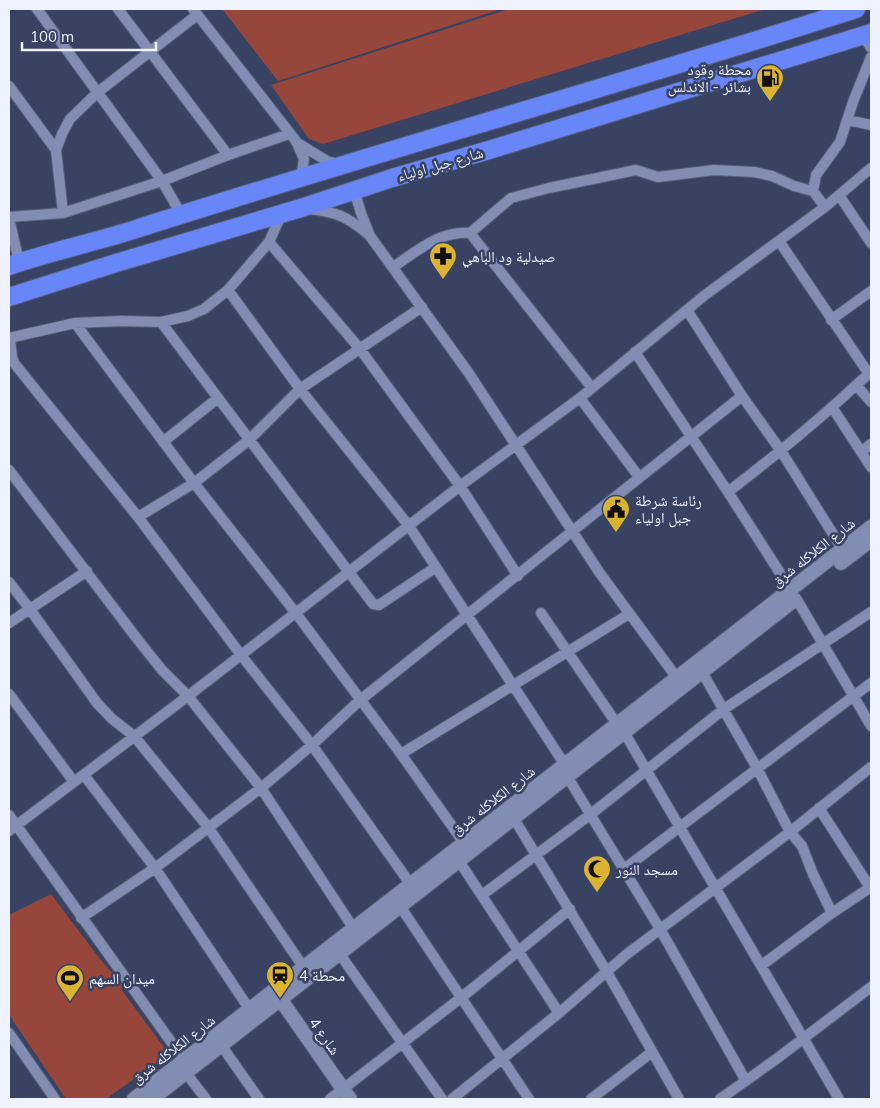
<svg xmlns="http://www.w3.org/2000/svg" width="880" height="1108" font-family="Mulish,'Noto Naskh Arabic',sans-serif">
<rect width="100%" height="100%" fill="#384263"/>
<path fill="#96463a" d="M222,9H501L278,81Z
M509,9H766L323,144L309,139L271,85Z
M51,894L100,959L124,986L121,989L169,1054L106,1099H66L9,1015V915Z"/>
<g fill="none" stroke-linecap="round" stroke-linejoin="round">
<g stroke="#555d77" stroke-width="12">
<path id="street" d="M37,9L162,181L181,214
M118,9L228,155
M193,9L296,141L304,159L301,178
M863,35L871,48
M9,86L56,150
M847,120L871,125
M296,142L327,161L338,164
M354,190L361,213L370,236L468,372L599,572L677,678
M839,195L871,243
M825,207L813,191L816,175L840,142L853,102L871,57
M309,209C337,212 346,216 368,234
M63,213L56,150L62,134L70,119L98,92L197,15
M9,217L63,213L162,181L228,155L289,134
M9,218L19,262
M470,233L592,388
M779,241L869,374
M269,242L360,349L460,486L518,576
M393,267C416,252 440,230 470,233L511,198L549,188L636,170L658,177L714,170L754,172L772,176L794,186L813,191
M228,290L300,389L409,526L565,765
M687,310L742,396L781,451L843,550
M831,320L871,291
M161,322L373,604L379,605L436,567
M75,323L194,483L295,612L401,754L464,843
M9,338L75,323L121,321L161,322L188,316L204,309L228,290L269,242L282,213
M10,338L12,357L14,363L138,517L241,655L312,745L411,885
M635,352L728,492L791,590
M871,372L856,385L871,402
M580,398L639,477
M832,407L871,467
M163,442L218,398
M862,451L871,444
M9,470L138,640L162,670L188,696L261,788L354,929
M728,492C772,458 816,423 856,385
M138,517L194,483L249,440L300,389L422,307
M9,582L29,608L97,703L111,718L134,736L208,827L304,968
M796,598L871,726
M541,613L617,724
M9,623L87,571
M702,672L757,768L790,832L802,846L813,874L832,913
M9,694L74,782
M624,732L839,1099
M401,754L629,614
M84,775L155,868L250,1010
M567,776L660,929L746,1081
M819,808L871,889
M9,815L184,1060
M513,817L607,972L679,1099
M9,831L188,696L460,486L580,398L705,295L825,207L871,168
M459,861L559,1013
M624,869L871,683
M482,895L591,814L724,709L871,612
M400,906L529,1099
M81,918L155,868L261,788L312,745L359,701L742,396
M339,953L442,1099
M762,965L832,913L871,887
M9,1033L55,1099
M221,1045L259,1099
M186,1073L206,1099
M330,1099L462,997L570,909
M452,1099L559,1013L627,954L790,832L871,767
M591,1099L652,1052
M720,1099L775,1060L871,987"/>
</g>
<g stroke="#555d77" stroke-width="16">
<path id="secondary" d="M841,563L871,540
M276,993L350,1099
M134,1099L871,527
M152,1099L793,601"/>
</g>
<g stroke="#555d77" stroke-width="20">
<path id="highway" d="M9,266C49,252 92,243 133,230C373,153 616,86 856,9
M9,297L116,263L301,208L392,178L489,150L871,33"/>
</g>
<use href="#street" stroke="#818db2" stroke-width="10"/>
<use href="#secondary" stroke="#818db2" stroke-width="14"/>
<use href="#highway" stroke="#6986f8" stroke-width="18"/>
</g>
<defs>
<g id="fuel-pin" transform="scale(1.4375)"><path d="M0 17L-7.5 6A9.5 9.5 0 1 1 7.5 6Z" fill="#dbb333" stroke="#384263"/><path d="M-5.5-6h7V0h2V4h1.3V-2.5L3-4.5l.8-.8L6-3V5H2.5V1h-1V6h-7ZM-4.2-4.7v3.2H.2V-4.7Z" fill="#111"/></g>
<g id="pharmacy-pin" transform="scale(1.4375)"><path d="M0 17L-7.5 6A9.5 9.5 0 1 1 7.5 6Z" fill="#dbb333" stroke="#384263"/><path d="M-2-6h4v4h4v4h-4v4h-4v-4h-4v-4h4Z" fill="#111"/></g>
<g id="civic-pin" transform="scale(1.4375)"><path d="M0 17L-7.5 6A9.5 9.5 0 1 1 7.5 6Z" fill="#dbb333" stroke="#384263"/><path d="M-.6-6.5H3V-4.5H.6V-3L4-1V1h2V6H-6V1h2V-1L-.6-3ZM-1.2 2.5V6h2.4V2.5Z" fill="#111"/></g>
<g id="mosque-pin" transform="scale(1.4375)"><path d="M0 17L-7.5 6A9.5 9.5 0 1 1 7.5 6Z" fill="#dbb333" stroke="#384263"/><path d="M3.5-4.9A6 6 0 1 0 3.5 4.9A5 5 0 1 1 3.5-4.9Z" fill="#111"/></g>
<g id="station-pin" transform="scale(1.4375)"><path d="M0 17L-7.5 6A9.5 9.5 0 1 1 7.5 6Z" fill="#dbb333" stroke="#384263"/><path d="M-3-6H3Q5-6 5-4V2Q5 4 3 4L4.5 6H3L1.5 4h-3L-3 6H-4.5L-3 4Q-5 4-5 2V-4Q-5-6-3-6ZM-3.5-4v3h7v-3ZM-3.5 1v1.5H-2V1ZM2 1v1.5H3.5V1Z" fill="#111"/></g>
<g id="stadium-pin" transform="scale(1.4375)"><path d="M0 17L-7.5 6A9.5 9.5 0 1 1 7.5 6Z" fill="#dbb333" stroke="#384263"/><path d="M0-5a6.5 5 0 1 0 0 10a6.5 5 0 1 0 0-10ZM-3.5-1.8h7v3.6h-7Z" fill="#111"/></g>
</defs>
<g fill-rule="evenodd">
<use href="#fuel-pin" x="770" y="78"/>
<use href="#pharmacy-pin" x="443" y="256"/>
<use href="#civic-pin" x="616" y="509"/>
<use href="#mosque-pin" x="597" y="869"/>
<use href="#station-pin" x="280" y="975"/>
<use href="#stadium-pin" x="70" y="978"/>
</g>
<g text-anchor="middle" dominant-baseline="central" stroke-width="5" stroke-linejoin="round" paint-order="stroke">
<g font-size="15" fill="#eef3ff" stroke="#384263" text-anchor="start">
<text x="751" y="69" text-anchor="end">محطة وقود<tspan x="751" dy="17">بشائر - الاندلس</tspan></text>
<text x="462" y="256">صيدلية ود الباهي</text>
<text x="635" y="500">رئاسة شرطة<tspan x="635" dy="17">جبل اولياء</tspan></text>
<text x="616" y="869">مسجد النور</text>
<text x="299" y="975">محطة 4</text>
<text x="89" y="978">ميدان السهم</text>
</g>
<g font-size="15" fill="#eef3ff" stroke="#384263">
<text transform="translate(440 164) rotate(-16)">شارع جبل اولياء</text>
<text transform="translate(813 552) rotate(-38)">شارع الكلاكله شرق</text>
<text transform="translate(493 800) rotate(-38)">شارع الكلاكله شرق</text>
<text transform="translate(325 1036) rotate(55)">شارع 4</text>
<text transform="translate(173 1049) rotate(-38)">شارع الكلاكله شرق</text>
</g>
</g>
<rect width="880" height="1108" fill="none" stroke="#eef3ff" stroke-width="20"/>
<path d="M22 42v8h134v-8" fill="none" stroke="#eef3ff" stroke-width="2.5"/>
<text x="30" y="42" font-size="15" fill="#eef3ff" stroke="#384263" stroke-width="4" paint-order="stroke">100 m</text>
</svg>
